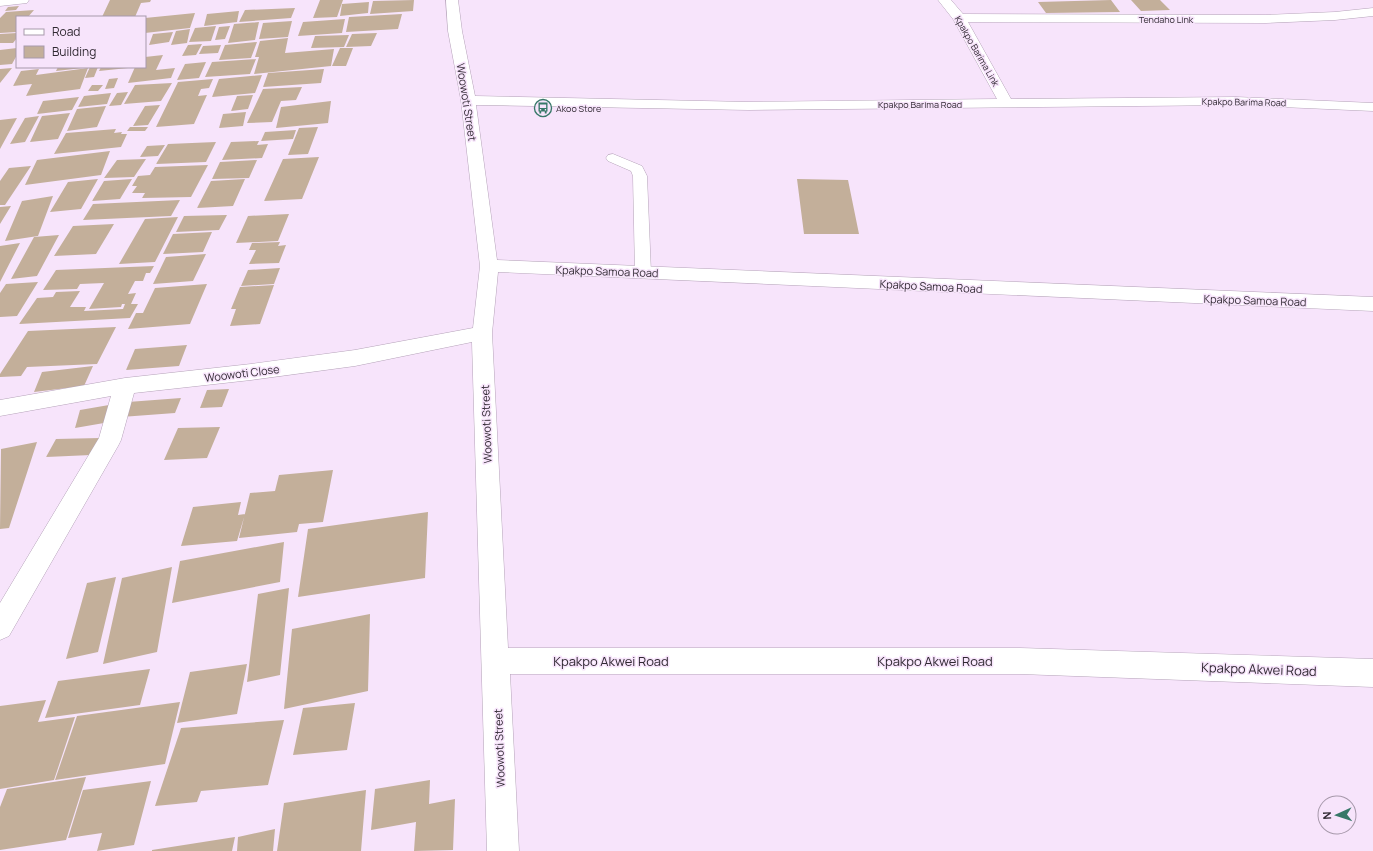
<svg xmlns="http://www.w3.org/2000/svg" width="1373" height="851" font-family="Manrope,sans-serif">
<rect width="100%" height="100%" fill="#f7e4fb"/>
<path fill="#c3af9a" d="M110,0H151L150,2L141,3L135,17H102Z
M320,0H343L337,17L313,18Z
M414,0L413,11L370,14L373,1Z
M1111,0L1120,12L1046,13L1038,2Z
M1131,0H1160L1170,10L1141,11Z
M369,2L368,13L340,16L342,4Z
M19,6L16,10L5,11L8,7Z
M295,8L291,18L239,22L245,10Z
M34,10L28,17H17V32L0,33V18L6,12Z
M239,11L237,22L204,26L207,14Z
M195,13L190,28L145,33V18Z
M402,14L398,29L346,32L349,17Z
M345,19L342,33L298,36L303,22Z
M292,21L288,37L259,39L263,23Z
M259,22L255,40L228,43L234,24Z
M216,26L211,41L189,42L195,28Z
M230,26L225,39L215,40L219,27Z
M190,29L187,43L171,45L176,31Z
M173,32L169,42L149,45L153,34Z
M17,33V38L13,43H0V34Z
M377,33L371,46L346,47L352,34Z
M349,35L344,47L311,48L315,36Z
M288,38L285,53L334,49L331,66L254,74L259,57H255L260,41Z
M257,42L251,58L219,60L225,45Z
M202,44L196,55L182,56L188,45Z
M221,45L218,53L199,54L203,46Z
M17,48V55L12,64L0,65V50Z
M340,48H353L346,66H332Z
M163,55L156,70L175,68L171,78L128,83L135,67H145V57Z
M256,59L250,74L205,77L212,62Z
M206,62L199,78L177,80L185,64Z
M58,67H83V68L56,71Z
M90,67H98L94,77L85,78Z
M101,67H128V68L99,71Z
M12,68L0,83V69Z
M88,68L80,89L26,96L32,84L13,86L21,71L39,69L36,75Z
M324,69L321,83L263,87L268,73Z
M262,75L255,93L212,97L219,79Z
M118,78L114,88L105,89L109,79Z
M213,79L209,88L201,89L198,96L207,95L194,124L156,127L178,82Z
M172,83L161,101L124,104L135,85Z
M92,85H103L98,91H88Z
M302,87L296,100L281,101L272,122L247,123L263,89Z
M128,92L121,105L109,106L117,93Z
M111,93L107,104L78,107L84,96Z
M253,95L248,109L231,111L237,96Z
M79,97L72,110L37,114L43,101Z
M331,101L328,123L276,128L281,107Z
M160,105L148,125L133,126L145,106Z
M106,106L97,127L67,131L77,109Z
M246,112L243,126L219,128L223,114Z
M70,113L58,139L30,142L42,116Z
M39,116L25,142L10,144L25,118Z
M17,118L0,149V120Z
M130,127H148L145,131H127Z
M318,127L308,154L288,155L299,128Z
M116,129L114,133L122,132L121,134H127L121,147L54,154L66,133Z
M296,130L293,139L261,141L265,132Z
M259,141L257,145L268,144L262,158L222,160L231,142Z
M216,142L206,162L156,164L168,144Z
M165,145L158,156L140,157L147,146Z
M110,151L101,175L25,185L37,160Z
M319,157L302,199L264,201L283,159Z
M146,159L134,177L104,178L117,160Z
M257,160L249,178L212,179L220,162Z
M208,165L191,197L142,198L145,193H132L137,186H132L138,176L150,175L155,167Z
M31,166L5,205H0V181L9,168Z
M98,179L81,209L50,212L68,182Z
M132,179L120,199L92,201L104,181Z
M245,179L233,206L197,208L211,181Z
M797,179L848,180L859,234H804Z
M53,196L38,236L5,241L22,201Z
M180,200L171,216L83,220L93,204Z
M11,206L0,224V207Z
M289,214L278,241L236,243L248,216Z
M227,215L219,230L176,232L184,216Z
M178,217L155,262L119,264L145,219Z
M114,224L96,254L54,256L73,226Z
M212,232L203,252L163,254L173,234Z
M59,235L37,276L11,279L34,237Z
M280,242L278,246L286,245L279,263L249,264L256,250H249L252,243Z
M20,243L0,282V246Z
M206,254L193,281L153,284L166,257Z
M154,266L150,273H146L143,281H135L128,294L136,293L131,304H138L130,318L19,324L37,298L53,297L56,292L80,291L70,307H86L84,311L123,309L125,304H122L121,307L89,309L104,283L80,284L77,289L43,290L56,270Z
M280,268L274,284L241,286L248,270Z
M38,282L17,316L0,317V293L6,284Z
M207,284L190,324L128,329L136,313H143L155,288Z
M274,285L260,324L230,326L236,309H231L240,287Z
M116,327L97,364L27,367L21,376L0,377V374L28,331Z
M187,345L179,366L126,370L135,349Z
M93,366L84,386L34,392L42,372Z
M229,389L222,407L200,408L207,390Z
M181,398L175,413L121,417L128,402Z
M109,405L104,423L75,428L80,410Z
M220,427L207,458L164,460L178,428Z
M100,438L91,455L46,457L56,439Z
M37,442L9,528L0,529L1,449Z
M333,470L323,522L299,524L297,532L239,538L250,493L275,491L279,475Z
M241,502L238,515L245,514L237,541L181,546L193,507Z
M428,512L425,578L298,597L308,529Z
M284,542L280,582L172,603L180,561Z
M172,567L157,652L103,664L122,578Z
M116,577L98,652L66,659L87,583Z
M289,588L280,675L247,682L258,594Z
M370,614L368,691L284,709L292,629Z
M247,664L237,714L177,723L190,672Z
M150,669L140,705L45,718L58,681Z
M46,700L38,722L75,717L54,780L0,789V706Z
M180,702L165,764L55,780L77,716Z
M355,703L347,750L293,755L303,708Z
M284,720L268,785L201,791L197,802L155,806L181,728Z
M86,777L66,840L0,850V807L7,789Z
M430,780L429,804L455,799L453,850L414,851L416,822L371,830L375,789Z
M151,781L134,845L97,851L102,833L68,838L83,790Z
M366,790L361,851H277L284,803Z
M275,829L273,851H237L238,837Z
M235,837L232,851H152V850Z"/>
<g fill="none" stroke-linecap="round" stroke-linejoin="round">
<g stroke="#b5a3b9" stroke-width="1">
<path id="service" d="M613,154L642,166L647,176L651,273L648,277L643,278L638,277L635,273L633,176L631,171L608,161L606,158L608,155Z"/>
</g>
<g stroke="#b5a3b9" stroke-width="1">
<path id="minor" d="M0,0H29L27,3L0,6Z
M446,0H458L462,31L475,96L749,102L997,99L953,19L938,0H951L963,14L1266,15L1335,12L1373,8V16L1335,20L1266,23L968,22L1011,99L1236,97L1373,103V111L1236,105L749,110L476,105L497,260L1373,297V311L498,272L492,333L508,648H1020L1373,659V687L1020,674H510L519,851H487L472,342L355,366L251,380L134,393L121,440L118,446L9,636L0,640V603L99,438L111,396L0,416V400L125,378L251,364L355,350L473,328L480,266L461,100L448,31Z"/>
</g>
<use href="#service" fill="#fff" fill-rule="evenodd"/>
<use href="#minor" fill="#fff" fill-rule="evenodd"/>
</g>
<defs>
<g id="bus-ring" transform="scale(0.9)"><circle r="9.5" fill="#f7e4fb" stroke="#377868" stroke-width="1.5"/><path d="M-5-6H5V4H4V6H2V4H-2V6H-4V4H-5ZM-3.5-4V0h7V-4ZM-3.5 1.2v1.5H-2V1.2ZM2 1.2v1.5H3.5V1.2Z" fill="#377868"/></g>
</defs>
<g fill-rule="evenodd">
<use href="#bus-ring" x="543" y="108"/>
</g>
<g text-anchor="middle" dominant-baseline="central" stroke-width="3" stroke-linejoin="round" paint-order="stroke">
<g font-size="9" fill="#302932" stroke="#f7e4fb">
<text x="1166" y="19">Tendaho Link</text>
<text transform="translate(977 51) rotate(60)">Kpakpo Barima Link</text>
<text transform="translate(1244 102) rotate(1)">Kpakpo Barima Road</text>
<text x="920" y="104">Kpakpo Barima Road</text>
</g>
<g font-size="9" fill="#302932" stroke="#f7e4fb" text-anchor="start">
<text x="556" y="108">Akoo Store</text>
</g>
<g font-size="11" fill="#302932" stroke="#f7e4fb">
<text transform="translate(467 102) rotate(81)">Woowoti Street</text>
<text transform="translate(607 271) rotate(2)">Kpakpo Samoa Road</text>
<text transform="translate(931 286) rotate(3)">Kpakpo Samoa Road</text>
<text transform="translate(1255 300) rotate(2)">Kpakpo Samoa Road</text>
<text transform="translate(242 373) rotate(-7)">Woowoti Close</text>
<text transform="translate(486 424) rotate(-92)">Woowoti Street</text>
<text transform="translate(499 748) rotate(-92)">Woowoti Street</text>
</g>
<g font-size="13" fill="#302932" stroke="#f7e4fb">
<text x="611" y="661">Kpakpo Akwei Road</text>
<text x="935" y="661">Kpakpo Akwei Road</text>
<text transform="translate(1259 669) rotate(2)">Kpakpo Akwei Road</text>
</g>
</g>
<rect x="16" y="16" width="130" height="52" fill="#f7e4fb" stroke="#a799ab"/>
<rect x="24" y="29" width="20" height="6" fill="#ffffff" stroke="#a799ab"/>
<text x="52" y="36" font-size="12" fill="#302932">Road</text>
<rect x="24" y="46" width="20" height="12" fill="#c3af9a" stroke="#a799ab"/>
<text x="52" y="56" font-size="12" fill="#302932">Building</text>
<g transform="translate(1337 815) rotate(267)"><circle r="19" fill="#f7e4fb" stroke="#a799ab"/>
<path d="M0-3L7 15L0 10L-7 15Z" fill="#377868"/>
<text y="-6" font-size="11" font-weight="bold" text-anchor="middle" fill="#302932">N</text>
</g>
</svg>
